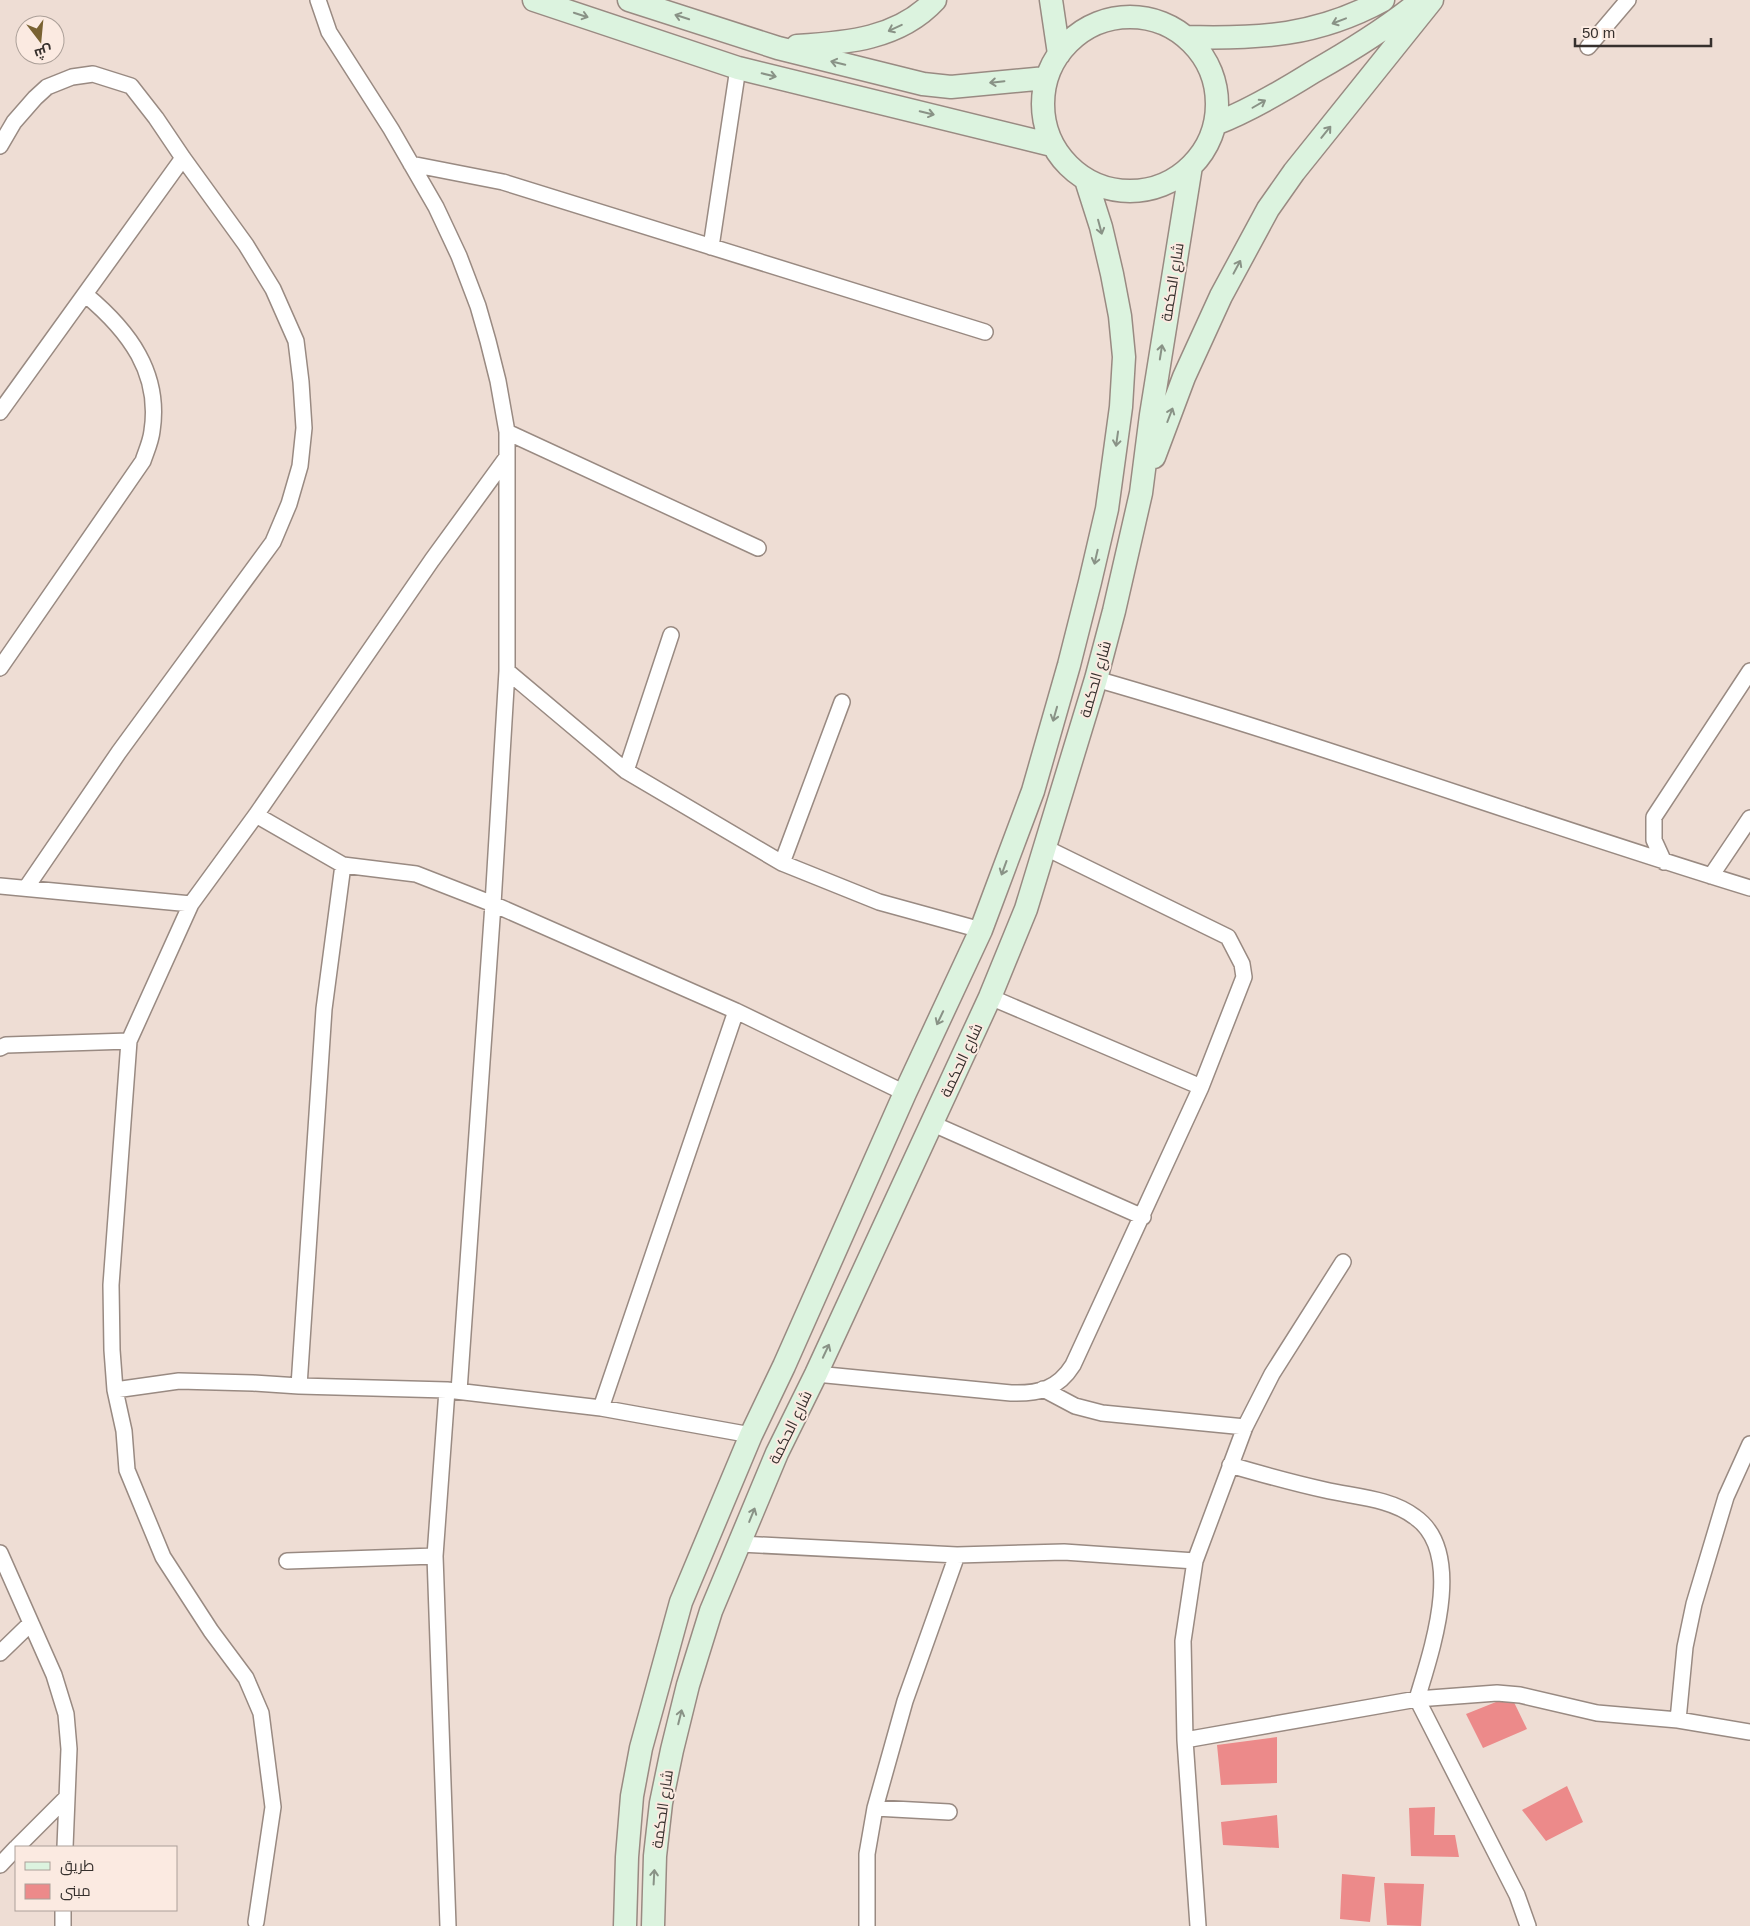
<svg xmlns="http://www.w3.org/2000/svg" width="1750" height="1926" font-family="Helvetica,Cairo,sans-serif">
<rect width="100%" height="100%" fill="#eeddd4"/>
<path fill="#ec8a8a" d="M1511,1696L1527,1729L1483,1748L1466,1714Z
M1277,1737V1783L1221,1785L1217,1745Z
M1567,1786L1583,1822L1546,1841L1522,1810Z
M1435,1807L1434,1835H1455L1459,1857L1411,1856L1409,1808Z
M1277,1815L1279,1848L1223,1845L1221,1822Z
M1342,1874L1375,1877L1370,1922L1340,1919Z
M1384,1883L1424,1884L1421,1926L1387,1925Z"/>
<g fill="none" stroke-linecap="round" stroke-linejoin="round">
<g stroke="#998a82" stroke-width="18">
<path id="street" d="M318,0L329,32L391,129L436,207L459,256L478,306L488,341L498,381L507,432V671L493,904L459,1391
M1588,47L1628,0
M0,146L14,122L35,98L47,87L72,77L93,74L131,86L156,118L183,158L246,245L273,289L296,341L301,382L304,428L300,466L289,504L273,542L119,752L26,888
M411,164L503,182L985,332
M711,247L738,68
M0,412L183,158
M507,432L758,548
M0,668L143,461C146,452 151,441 152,431C161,373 129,331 86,295
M507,671L626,771L782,863L879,902L981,930
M1096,679C1316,742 1531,821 1750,888
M626,771L671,635
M256,815L343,865L416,874L493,904L736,1011L905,1093
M1664,862L1654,840V817L1750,671
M782,863L842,702
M1711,876L1750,818
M0,886L191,904
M990,997L1201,1087
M0,1048L6,1045L129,1041
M931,1123L1143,1217
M816,1374L1011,1393C1039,1394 1058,1389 1073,1365L1201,1087L1244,977L1242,964L1228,937L1044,847
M299,1386L324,1009L343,865
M1043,1389L1075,1406L1102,1413L1245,1427
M115,1390L179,1381L253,1383L299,1386L447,1390L601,1408L751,1435
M447,1390L435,1556L448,1926
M601,1408L736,1011
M1230,1465C1261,1474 1293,1483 1325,1490C1355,1497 1390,1498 1415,1517C1466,1553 1431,1652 1417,1699L1517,1895L1528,1926
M740,1544L957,1555L1064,1552L1195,1561
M0,1553L54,1675L66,1714L69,1749L65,1847
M287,1561L435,1556
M0,1653L31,1623
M1678,1720L1685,1647L1694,1604L1726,1497L1750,1444
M1185,1740L1417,1699L1497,1693L1520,1695L1597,1713L1678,1720L1750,1732
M875,1808L949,1812
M17,1847L67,1797
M0,1865L16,1848
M256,1922L273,1807L261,1713L246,1678L211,1631L163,1557L127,1470L124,1431L115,1390L112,1350L111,1285L129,1041L191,904L256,815L432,560L507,457
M63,1926V1910
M867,1926V1854L875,1808L905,1701L957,1555
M1198,1926L1185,1740L1183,1641L1195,1561L1245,1427L1272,1374L1343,1262"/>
</g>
<g stroke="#998a82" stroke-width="25">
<path id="secondary" d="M534,0L738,68L1052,145
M629,0L778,48L923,84L951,87L1046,78
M1051,0L1059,54
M1043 104a87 87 0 1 1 174 0a87 87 0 1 1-174 0Z
M1186,37C1260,39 1317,36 1383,0
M797,46C846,43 899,39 935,0
M1215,124C1249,111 1281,92 1313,72C1350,51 1386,29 1419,2
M1154,457L1184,377L1221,296L1268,209L1294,172L1432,0
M625,1926L627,1857L632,1796L641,1748L681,1602L751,1435L784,1366L905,1093L981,930L1033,791L1069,665L1090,582L1107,509L1121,407L1124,357L1120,316L1112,274L1101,227L1086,180
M653,1926L655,1856L661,1803L672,1750L688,1685L711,1611L777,1453L816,1374L990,997L1026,909L1096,679L1114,611L1141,493L1151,415L1191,166"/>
</g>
<use href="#street" stroke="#fff" stroke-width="15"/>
<use href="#secondary" stroke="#dcf3df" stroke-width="22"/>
</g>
<defs><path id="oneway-shaft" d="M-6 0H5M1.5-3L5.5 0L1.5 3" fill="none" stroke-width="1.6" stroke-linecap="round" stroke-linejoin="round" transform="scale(1.25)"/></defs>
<g stroke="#899286">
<use href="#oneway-shaft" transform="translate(581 15) rotate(18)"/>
<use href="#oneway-shaft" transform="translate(682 17) rotate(-162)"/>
<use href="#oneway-shaft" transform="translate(1339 21) rotate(159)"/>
<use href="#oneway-shaft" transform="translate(895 28) rotate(155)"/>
<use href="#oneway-shaft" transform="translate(838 63) rotate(-166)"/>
<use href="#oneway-shaft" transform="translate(769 75) rotate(13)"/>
<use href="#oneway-shaft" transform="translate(997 82) rotate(174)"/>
<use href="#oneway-shaft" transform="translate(1259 104) rotate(-30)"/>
<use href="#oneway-shaft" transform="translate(927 113) rotate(13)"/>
<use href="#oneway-shaft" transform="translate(1326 132) rotate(-51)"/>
<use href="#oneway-shaft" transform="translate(1100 227) rotate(75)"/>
<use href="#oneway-shaft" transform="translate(1237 267) rotate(-62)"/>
<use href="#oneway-shaft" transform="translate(1161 352) rotate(-81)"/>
<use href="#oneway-shaft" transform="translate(1170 415) rotate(-69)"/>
<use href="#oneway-shaft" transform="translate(1117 439) rotate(98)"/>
<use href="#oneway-shaft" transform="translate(1096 557) rotate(103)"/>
<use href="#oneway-shaft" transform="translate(1055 714) rotate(106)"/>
<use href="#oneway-shaft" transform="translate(1004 868) rotate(110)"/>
<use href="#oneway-shaft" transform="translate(940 1018) rotate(115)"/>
<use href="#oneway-shaft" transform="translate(826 1351) rotate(-65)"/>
<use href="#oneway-shaft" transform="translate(752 1515) rotate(-68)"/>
<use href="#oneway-shaft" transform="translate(680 1717) rotate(-76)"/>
<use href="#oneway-shaft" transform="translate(654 1877) rotate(-87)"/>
</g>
<g text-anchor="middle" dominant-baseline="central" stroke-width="4" stroke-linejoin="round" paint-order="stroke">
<g font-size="15" fill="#36302d" stroke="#fbeae1">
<text transform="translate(1172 282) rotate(-81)">شارع الحكمة</text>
<text transform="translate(1095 679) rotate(-74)">شارع الحكمة</text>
<text transform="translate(961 1060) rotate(-65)">شارع الحكمة</text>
<text transform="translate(790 1427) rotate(-64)">شارع الحكمة</text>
<text transform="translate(662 1809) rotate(-82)">شارع الحكمة</text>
</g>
</g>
<rect x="15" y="1846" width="162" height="65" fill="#fbeae1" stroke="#aca099"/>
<rect x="25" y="1862" width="25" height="8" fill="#dcf3df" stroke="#aca099"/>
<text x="60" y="1871" font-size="15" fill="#36302d">طريق</text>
<rect x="25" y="1884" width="25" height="15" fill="#ec8a8a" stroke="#aca099"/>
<text x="60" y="1896" font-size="15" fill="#36302d">مبنى</text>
<g transform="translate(40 40) rotate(164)"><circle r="24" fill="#fbeae1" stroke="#aca099"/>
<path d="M0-4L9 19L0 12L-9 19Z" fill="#796232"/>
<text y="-8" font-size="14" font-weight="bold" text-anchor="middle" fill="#36302d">ش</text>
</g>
<path d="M1575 38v8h136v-8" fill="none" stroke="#36302d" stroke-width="2.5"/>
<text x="1582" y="38" font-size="15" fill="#36302d" stroke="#fbeae1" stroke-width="4" paint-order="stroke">50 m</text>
</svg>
